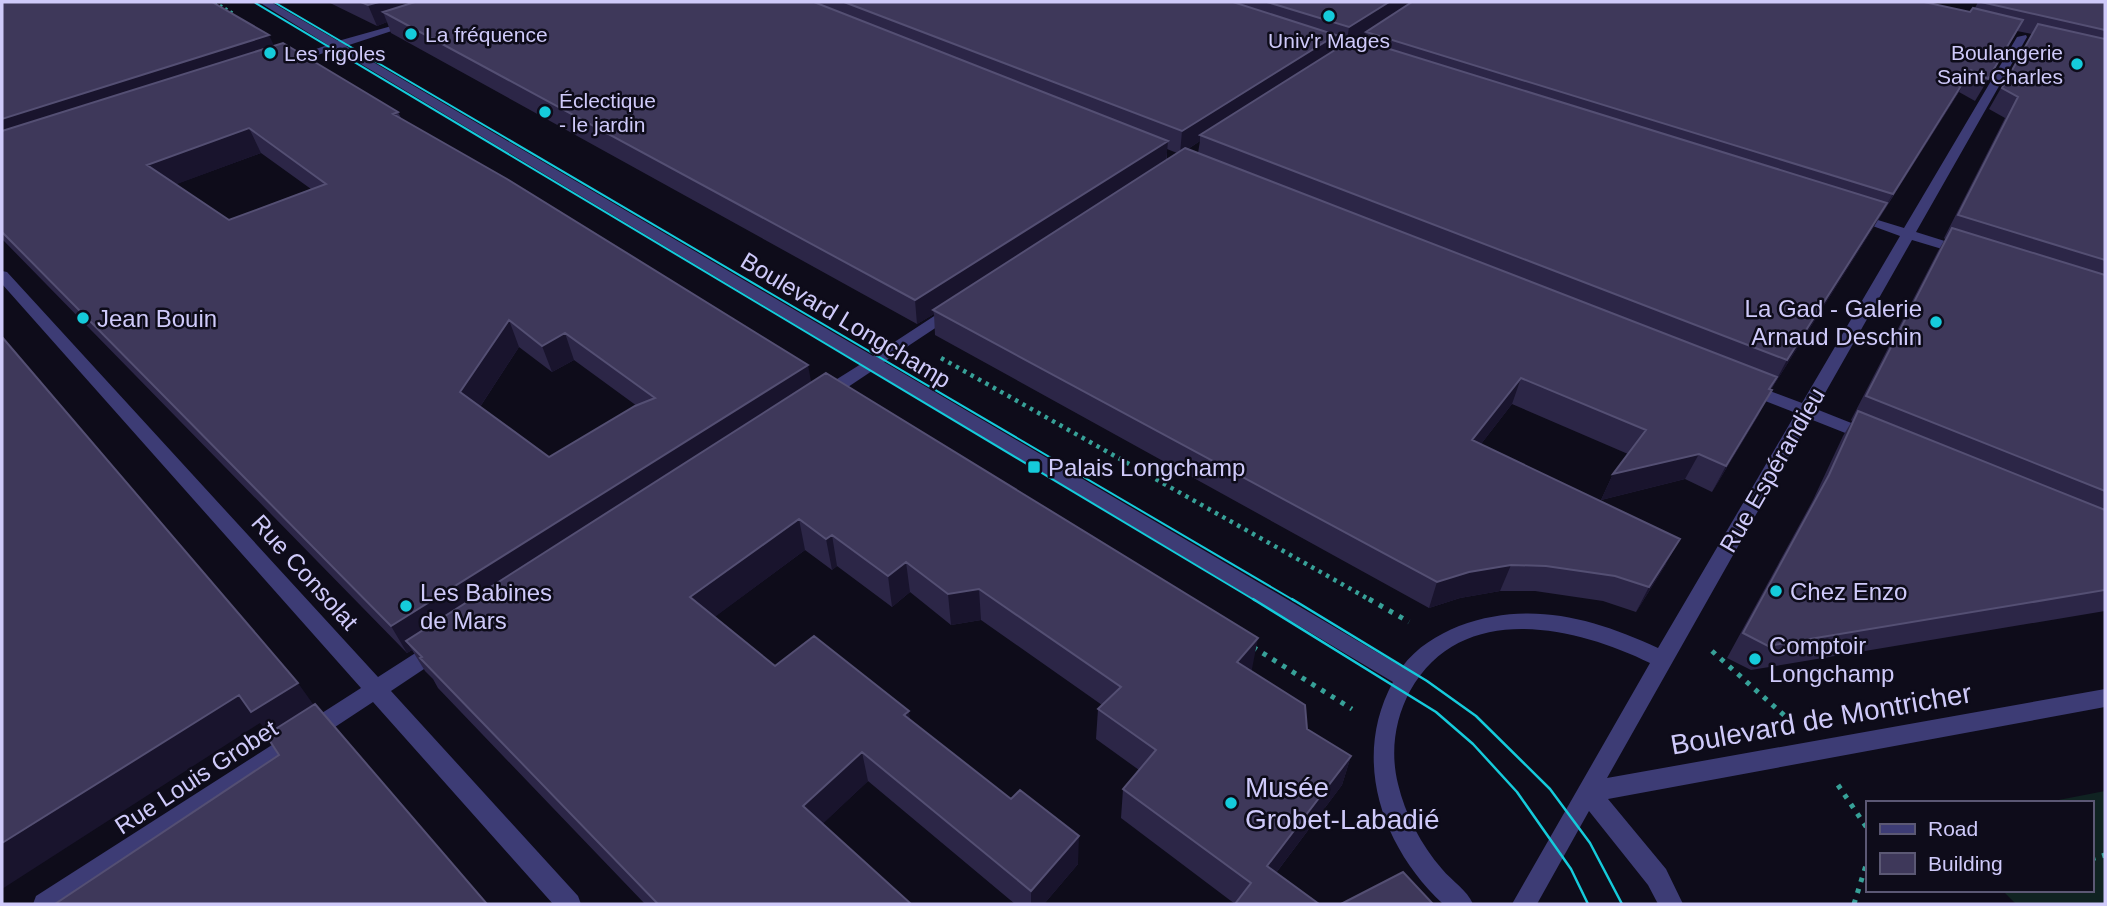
<svg xmlns="http://www.w3.org/2000/svg" width="2107" height="906" font-family="Arial,sans-serif">
<rect width="100%" height="100%" fill="#0e0c1a"/>
<path fill="#102322" d="M2105,791V904H2016L2002,890H2091V803H2043Z"/>
<g fill="none" stroke-linecap="round" stroke-linejoin="round">
<path stroke="#37a198" stroke-width="2.5" stroke-dasharray="2.5 3.5" stroke-linecap="butt" d="M215,2L235,14"/>
<path stroke="#37a198" stroke-width="4.5" stroke-dasharray="3.5 5" stroke-linecap="butt" d="M941,358L1372,601"/>
<path stroke="#37a198" stroke-width="5" stroke-dasharray="4.5 7" stroke-linecap="butt" d="M1369,599L1409,622
M1253,647L1352,709
M1712,651L1786,717
M1838,785L1867,828
M2091,859L2105,855
M1854,904L1867,862"/>
<path fill="#3d3c75" fill-rule="evenodd" d="M259,2H271L338,41L413,20V24L346,46L873,356L948,307H958L961,310L958,313L884,362L1402,667C1417,647 1437,635 1459,626C1529,600 1593,618 1658,648L1796,413L1742,392L1740,388L1748,383L1802,403L1900,236L1848,217L1855,213L1904,228L2017,37L2026,35L2027,37L1916,232L1967,248L1969,251L1962,255L1912,240L1816,409L1874,432L1877,436L1868,442L1810,419L1607,778L2105,689V707L1608,799L1666,869L1683,904H1658L1648,885L1589,811L1537,904H1512L1650,663C1574,626 1461,600 1410,691C1395,719 1390,752 1398,784C1405,814 1421,845 1442,869C1452,881 1467,890 1473,904H1443C1382,847 1351,759 1393,682L872,371L830,399H818L816,395L818,391L861,364L336,49L287,65H279V61L328,45Z
M2,271L7,272L378,677L431,643L438,641L445,643L448,649L445,655L391,691L578,896L581,904H553L373,702L66,904H33L36,896L361,688L2,284Z"/>
<path stroke="#15cbdb" stroke-width="2" d="M254,2L1256,601
M274,2L1295,601"/>
<path stroke="#15cbdb" stroke-width="2.5" d="M1253,599L1436,712L1473,744L1517,792L1571,869L1588,904
M1292,599L1427,681L1476,716L1550,789L1590,843L1622,904"/>
</g>
<path fill="#2c2647" fill-rule="evenodd" d="M2,2L274,46L398,112L401,118L811,383L1252,669L1250,671L1307,729L1351,756L1342,785L1276,873L1235,904L1121,818L1123,789L1139,770L1096,739L1098,709L1102,705L981,620L951,625L910,592L892,607L837,566L832,570L805,550L714,617L775,666L910,720L1078,864L1044,904H1015L868,781L822,824L910,904H645L438,688L433,679L425,671L412,650L407,653L2,239ZM261,153L311,189L229,220L176,184ZM519,347L552,372L574,360L637,406L549,457L480,407Z
M328,2H1924L1970,12L1975,8L1978,2H2105V611L1751,670L1727,658L1813,500L1843,436L1852,421L1851,420L1938,251L1945,239L1944,238L2005,118L1989,109L2032,34L2017,31L1975,101L1959,92L1772,388H1771L1758,416L1712,492L1685,479L1601,500L1613,474L1628,454L1512,404L1481,444L1666,564L1636,612L1603,601L1535,591H1500L1460,598L1429,608L935,335L934,314L917,324L391,33L387,22L377,26ZM1365,35L1364,41L1359,39ZM1334,44L1340,46L1333,51ZM1200,141L1198,153L1188,149ZM1167,149L1177,153L1167,160Z"/>
<path fill="#19142d" d="M379,2H451L383,12L387,22L377,26L368,5Z
M1389,2H1417L1366,32L1365,35L1346,48L1349,27Z
M269,35L280,58L2,148V119Z
M1336,35L1332,56L1200,135V141L1180,154L1182,131Z
M1971,70L1959,92L1879,217L1893,194Z
M249,128L261,153L161,190L147,165Z
M1168,141L1166,164L933,310L934,314L917,324L915,300Z
M1887,203L1872,230L1772,388L1787,360Z
M509,320L519,347L472,419L460,392Z
M565,333L574,360L552,372L542,346Z
M808,365L813,392L406,641L412,650L407,653L391,626Z
M1521,378L1512,404L1464,466L1472,440Z
M1772,390L1758,416L1712,492L1726,466Z
M1699,454L1685,479L1601,500L1613,474Z
M799,519L805,550L700,628L690,597Z
M832,535L837,566L832,570L826,539Z
M1680,539L1666,564L1636,612L1649,587Z
M906,562L910,592L892,607L888,576Z
M1511,565L1500,591L1460,598L1429,608L1437,582L1469,572Z
M979,589L981,620L951,625L948,594Z
M1258,638L1252,669L1231,693L1237,662Z
M298,683L318,711L273,740L260,723L2,889V843L239,695Z
M909,711L913,741L904,715Z
M862,752L868,781L811,835L803,806Z
M1351,756L1342,785L1260,894L1267,866Z
M1079,836L1078,864L1044,904H1031V891Z"/>
<path fill="#3e385a" stroke="#544f73" stroke-width="2" fill-rule="evenodd" d="M2,2H212L269,35L2,119Z
M361,2H379L368,5Z
M415,2H814L1168,141L915,300L383,12Z
M844,2H1233L1336,35L1182,131Z
M1267,2H1389L1349,27Z
M1412,2H1924L1970,12L1973,8L2023,20L1988,79L1971,70L1893,194L1366,32Z
M1981,2H2105V30Z
M2038,24L2105,39V260L1958,215L2018,97L2002,88Z
M1354,38L1887,203L1787,360L1200,135Z
M283,43L398,112L393,114L507,179L808,365L391,626L2,232V131ZM249,128L326,184L229,220L147,165ZM509,320L542,346L565,333L655,398L635,406L549,457L460,392Z
M1185,148L1777,377L1769,389L1772,390L1726,466L1699,454L1613,474L1646,430L1521,378L1472,440L1680,539L1649,587L1615,576L1546,566L1511,565L1469,572L1437,582L933,310Z
M1952,228L2105,275V491L1866,396Z
M2,337L298,683L251,712L239,695L2,843Z
M826,373L1258,638L1237,662L1305,705L1307,729L1351,756L1267,866L1319,904H1235L1251,883L1123,789L1156,750L1098,709L1121,687L979,589L948,594L906,562L888,576L832,535L826,539L799,519L690,597L775,666L814,636L909,711L904,715L1011,799L1020,790L1079,836L1031,891L862,752L803,806L910,903L909,904H658L420,658L422,657L406,641Z
M1858,411L2105,510V590L1768,646L1743,633L1829,475Z
M315,704L487,904H55L279,755L266,735Z
M1403,872L1433,904H1341Z"/>
<g fill="#15cbdb" stroke="#0e0c1a" stroke-width="2.5">
<circle cx="1329" cy="16" r="7"/>
<circle cx="411" cy="34" r="7"/>
<circle cx="270" cy="53" r="7"/>
<circle cx="2077" cy="64" r="7"/>
<circle cx="545" cy="112" r="7"/>
<circle cx="83" cy="318" r="7"/>
<circle cx="1936" cy="322" r="7"/>
<rect x="1027" y="460" width="14" height="14" rx="3.5"/>
<circle cx="1776" cy="591" r="7"/>
<circle cx="406" cy="606" r="7"/>
<circle cx="1755" cy="659" r="7"/>
<circle cx="1231" cy="803" r="7"/>
</g>
<g text-anchor="middle" dominant-baseline="central" stroke-width="5" stroke-linejoin="round" paint-order="stroke">
<g font-size="21" fill="#cfcafa" stroke="#0e0c1a" text-anchor="start">
<text x="425" y="34">La fréquence</text>
<text x="1329" y="40" text-anchor="middle">Univ'r Mages</text>
<text x="2063" y="52" text-anchor="end">Boulangerie<tspan x="2063" dy="24">Saint Charles</tspan></text>
<text x="284" y="53">Les rigoles</text>
<text x="559" y="100">Éclectique<tspan x="559" dy="24">- le jardin</tspan></text>
</g>
<g font-size="24" fill="#cfcafa" stroke="#0e0c1a" text-anchor="start">
<text x="1922" y="308" text-anchor="end">La Gad - Galerie<tspan x="1922" dy="28">Arnaud Deschin</tspan></text>
<text x="97" y="318">Jean Bouin</text>
<text x="1048" y="467">Palais Longchamp</text>
<text x="1790" y="591">Chez Enzo</text>
<text x="420" y="592">Les Babines<tspan x="420" dy="28">de Mars</tspan></text>
<text x="1769" y="645">Comptoir<tspan x="1769" dy="28">Longchamp</tspan></text>
</g>
<g font-size="24" fill="#cfcafa" stroke="#0e0c1a">
<text transform="translate(846 320) rotate(31)">Boulevard Longchamp</text>
<text transform="translate(1772 470) rotate(-60)">Rue Espérandieu</text>
<text transform="translate(305 572) rotate(48)">Rue Consolat</text>
<text transform="translate(196 777) rotate(-33)">Rue Louis Grobet</text>
</g>
<g font-size="28" fill="#cfcafa" stroke="#0e0c1a">
<text transform="translate(1821 719) rotate(-10)">Boulevard de Montricher</text>
</g>
<g font-size="28" fill="#cfcafa" stroke="#0e0c1a" text-anchor="start">
<text x="1245" y="787">Musée<tspan x="1245" dy="32">Grobet-Labadié</tspan></text>
</g>
</g>
<rect width="2107" height="906" fill="none" stroke="#cfcafa" stroke-width="7"/>
<rect x="1866" y="801" width="228" height="91" fill="#0e0c1a" stroke="#5b5874" stroke-width="2"/>
<rect x="1880" y="824" width="35" height="10" fill="#3d3c75" stroke="#5b5874" stroke-width="2"/>
<text x="1928" y="836" font-size="21" fill="#cfcafa">Road</text>
<rect x="1880" y="853" width="35" height="21" fill="#3e385a" stroke="#5b5874" stroke-width="2"/>
<text x="1928" y="871" font-size="21" fill="#cfcafa">Building</text>
</svg>
